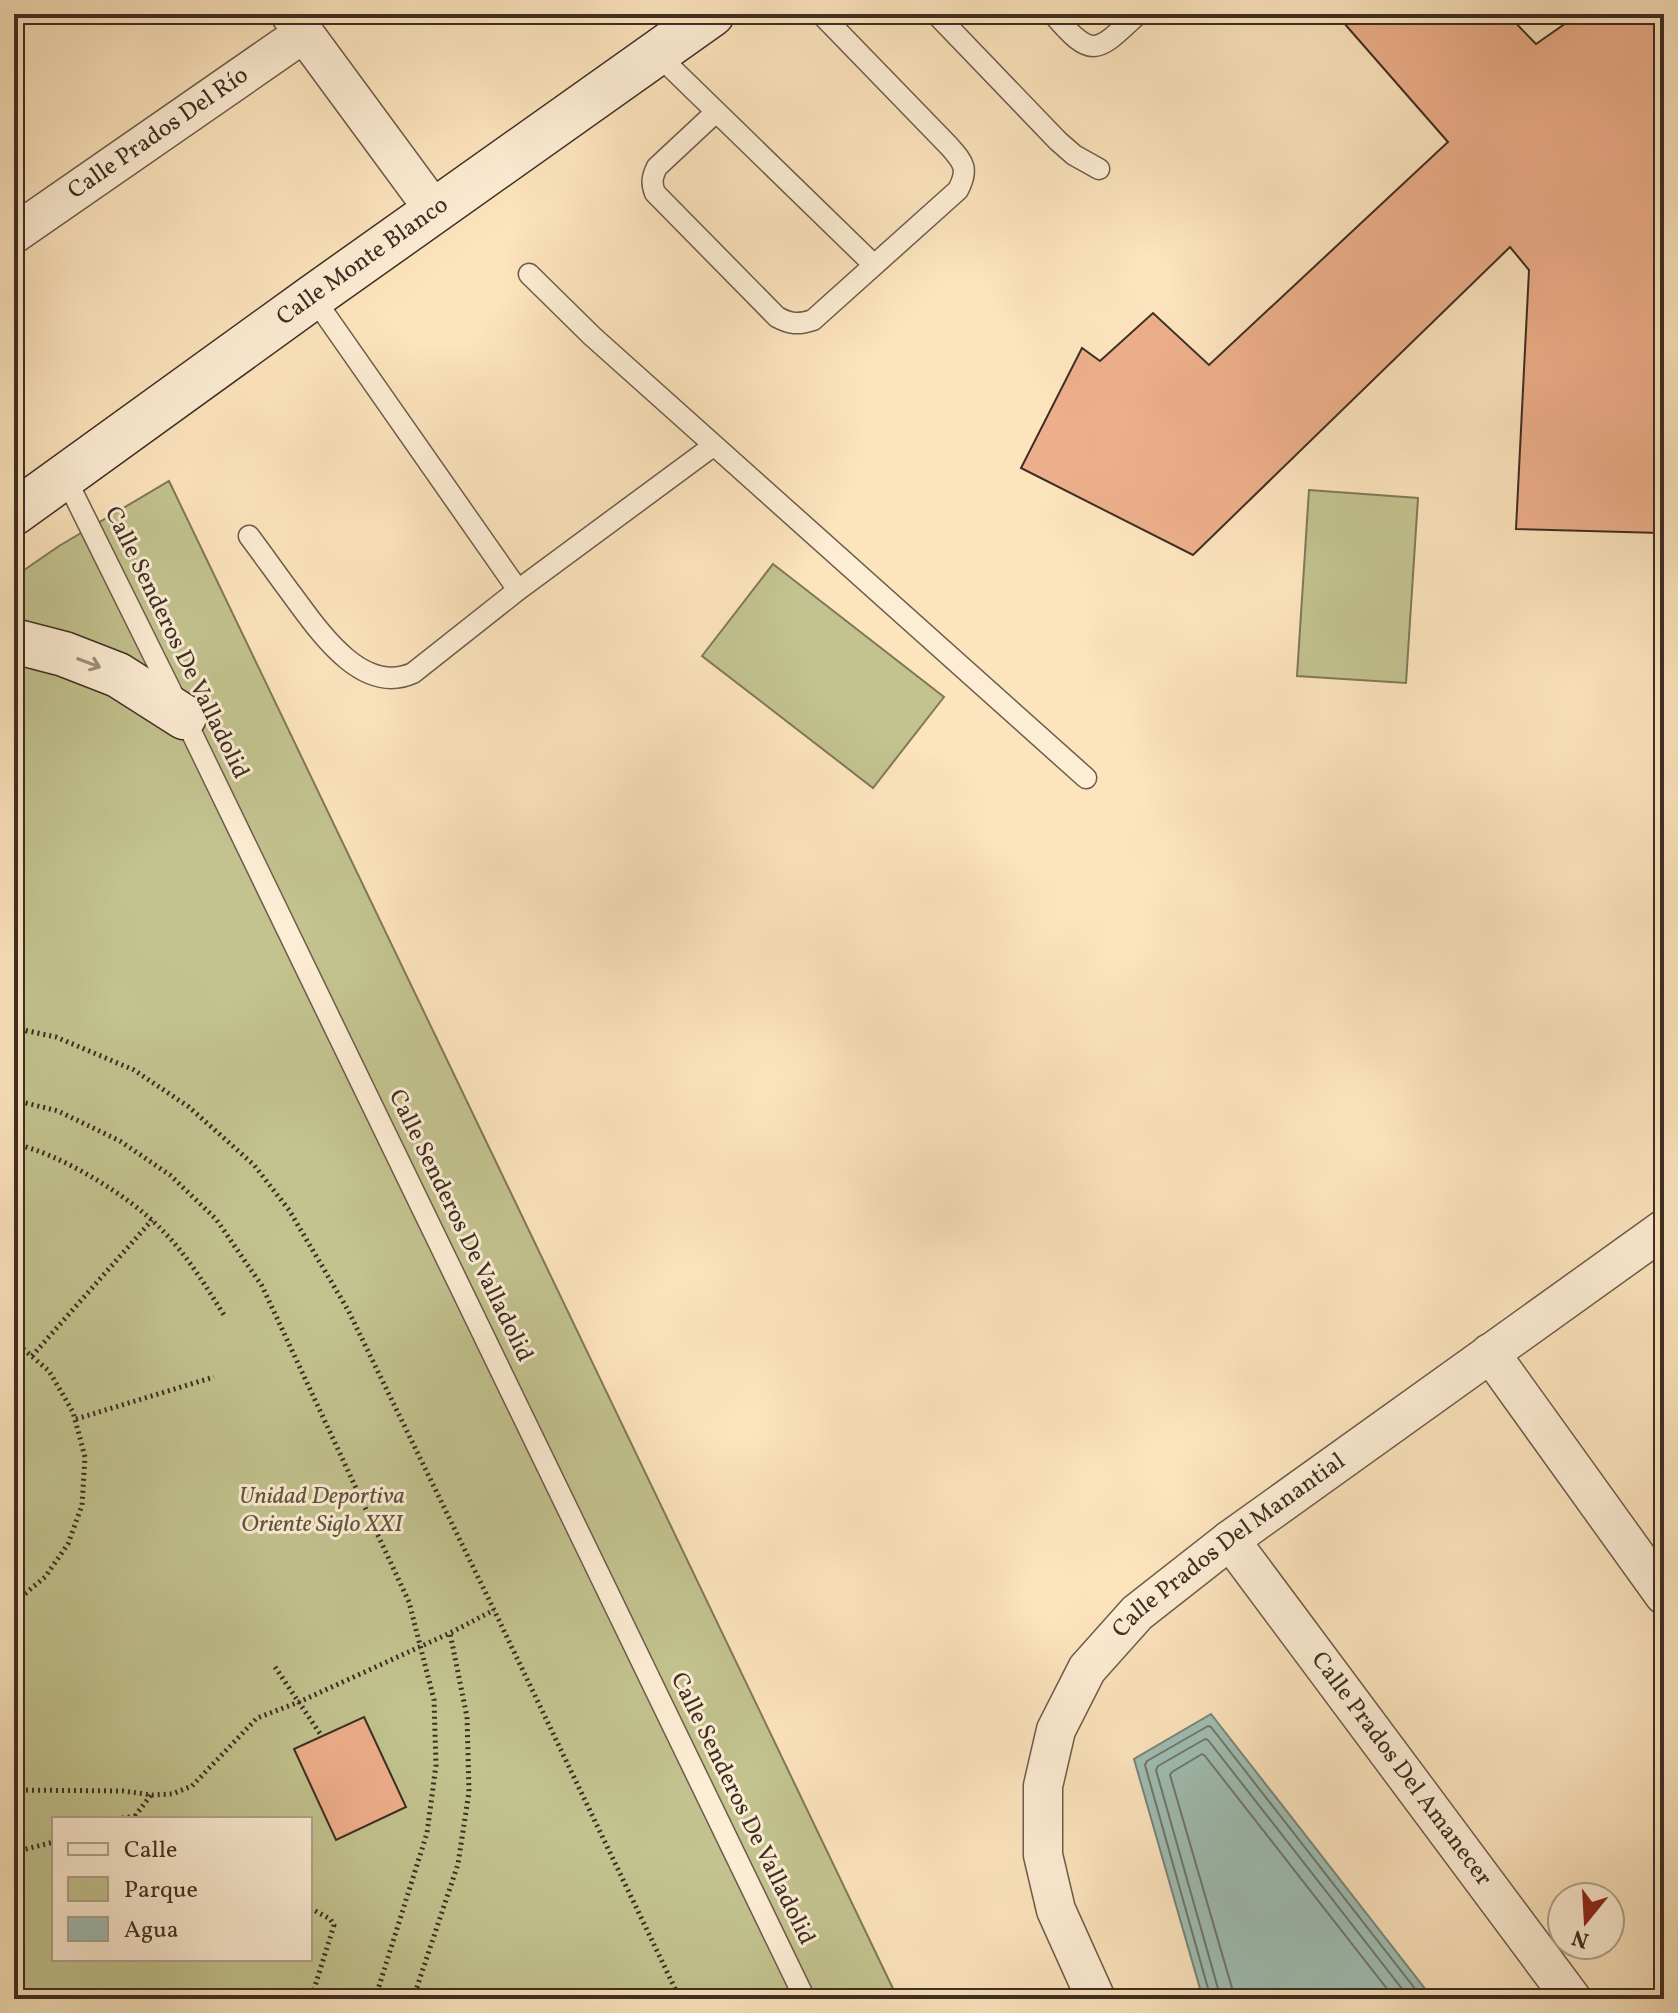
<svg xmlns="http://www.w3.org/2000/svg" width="1678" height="2013" font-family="Vollkorn,serif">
<rect width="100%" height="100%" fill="#fce4bd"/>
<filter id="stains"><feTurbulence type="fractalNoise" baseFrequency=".0025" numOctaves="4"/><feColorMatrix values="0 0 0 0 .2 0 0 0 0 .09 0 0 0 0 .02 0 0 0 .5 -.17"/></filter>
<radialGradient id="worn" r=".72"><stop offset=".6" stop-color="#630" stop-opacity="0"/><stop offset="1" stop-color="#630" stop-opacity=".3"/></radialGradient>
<path fill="#c2c38f" stroke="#80785a" stroke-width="2" fill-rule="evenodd" d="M169,481L898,1999H14V577L59,546ZM54,1819H310V1959H54Z
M1309,490L1418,498L1406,683L1297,676Z
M773,564L944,697L873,788L702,656Z"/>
<path fill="#9fbeb4" stroke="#78847a" stroke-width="2" d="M1211,1714L1433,1999H1203L1134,1759Z"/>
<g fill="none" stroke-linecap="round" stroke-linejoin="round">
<path stroke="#6e766c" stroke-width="2" d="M1211,1999L1145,1765L1147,1761L1208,1726L1211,1727L1423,1999
M1221,1999L1156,1770L1158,1766L1205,1739L1208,1740L1410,1999
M1233,1999L1232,1988L1170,1775L1172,1772L1202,1754L1205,1756L1395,1999"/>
</g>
<path fill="#edaf8b" stroke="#3e2e24" stroke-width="2" d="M1336,14H1507L1536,44L1579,14H1664V114L1659,119L1664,125V378L1660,533L1516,529L1529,270L1510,247L1193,555L1021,468L1082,348L1100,361L1153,313L1209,365L1448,142Z
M364,1717L406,1807L336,1840L294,1749Z"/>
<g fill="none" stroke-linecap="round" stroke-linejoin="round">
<g stroke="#6e5c4a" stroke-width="23">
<path id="service" d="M936,14L1058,141L1074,155L1099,169
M1053,14C1093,61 1097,52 1138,14
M657,54L874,265
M716,112L657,167C652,177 651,183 655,193L777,317C790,324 798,325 813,320L958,190C969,169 964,163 949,146L821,14
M529,274L592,336L1086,778
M313,297L518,590
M65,477L184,717L805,1999
M249,536C264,556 278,576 293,596C319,631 362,696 413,673L518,590L713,446"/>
</g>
<g stroke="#6e5c4a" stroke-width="41">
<g id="minor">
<path d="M290,14L435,211"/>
<path id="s1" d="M14,234L304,33"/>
<path d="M1490,1353L1664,1595"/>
<path id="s2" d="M1230,1540L1572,1999"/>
<path id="s3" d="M1096,1999L1056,1910L1043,1855V1786L1056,1730L1087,1669L1137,1613L1230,1540L1664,1229"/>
</g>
</g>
<g stroke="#3e2e24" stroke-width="47">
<g id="secondary">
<path id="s4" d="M14,513L313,297L712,14"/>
<path d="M14,641L64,654L118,675L184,717"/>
</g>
</g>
<path stroke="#3e2e24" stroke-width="5" stroke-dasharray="2 4" stroke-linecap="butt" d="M14,1028L56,1037L134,1070L189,1107L254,1165L289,1210L348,1310L494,1610L680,1999
M14,1074L24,1030
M14,1100L58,1111L120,1141L170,1175L216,1219L262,1286L409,1602L434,1700L436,1765L427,1833L375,1999
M14,1144C59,1153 130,1196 162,1230C187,1255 205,1285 224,1315
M14,1341L49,1371L73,1412L85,1457L82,1505L68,1544L45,1577L14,1603
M32,1356L152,1220
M76,1419L214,1377
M275,1667L321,1735
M14,1790L123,1791L152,1795L172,1794L192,1786L257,1718L299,1702L450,1633L494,1610
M135,1816L151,1795
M116,1819L135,1816L138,1819
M14,1852L54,1842
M310,1908L330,1919L334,1925L311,1999
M413,1999L458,1864L469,1792L467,1717L450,1633"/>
<use href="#service" stroke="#fdedd4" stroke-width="20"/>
<use href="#minor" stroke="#fdedd4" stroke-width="38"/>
<use href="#secondary" stroke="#fdedd4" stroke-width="44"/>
</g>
<defs><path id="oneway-shaft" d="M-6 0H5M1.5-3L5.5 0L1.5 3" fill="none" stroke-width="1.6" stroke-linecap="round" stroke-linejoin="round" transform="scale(2)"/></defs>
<use stroke="#9e8e7c" href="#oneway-shaft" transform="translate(89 663) rotate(21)"/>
<g text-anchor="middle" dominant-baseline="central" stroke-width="6" stroke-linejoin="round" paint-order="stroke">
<g font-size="24" fill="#3e2e24" stroke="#fdedd4">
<text stroke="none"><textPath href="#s1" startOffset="176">Calle Prados Del Río</textPath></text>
<text stroke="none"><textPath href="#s4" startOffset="430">Calle Monte Blanco</textPath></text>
<text transform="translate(176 643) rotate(64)">Calle Senderos De Valladolid</text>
<text transform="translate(460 1226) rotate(64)">Calle Senderos De Valladolid</text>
<text stroke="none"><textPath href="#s3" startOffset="538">Calle Prados Del Manantial</textPath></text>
<text stroke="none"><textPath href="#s2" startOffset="286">Calle Prados Del Amanecer</textPath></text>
<text transform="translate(742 1809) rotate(64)">Calle Senderos De Valladolid</text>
</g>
<g font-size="24" font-style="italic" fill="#5f533f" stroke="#fdedd4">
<text x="322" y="1497">Unidad Deportiva<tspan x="322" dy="28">Oriente Siglo XXI</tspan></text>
</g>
</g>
<rect width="1678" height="2013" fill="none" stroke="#fce4bd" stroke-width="48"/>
<rect x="16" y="16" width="1646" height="1981" fill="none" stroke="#3e2e24" stroke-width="4"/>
<rect x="24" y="24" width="1630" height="1965" fill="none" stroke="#3e2e24" stroke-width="2"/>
<rect x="52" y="1817" width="260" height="144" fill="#fdedd4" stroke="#b1a18e" stroke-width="2"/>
<rect x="68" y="1843" width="40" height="12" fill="#fdedd4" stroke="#b1a18e" stroke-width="2"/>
<text x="124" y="1857" font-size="24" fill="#3e2e24">Calle</text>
<rect x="68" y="1877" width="40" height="24" fill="#c2c38f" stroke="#b1a18e" stroke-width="2"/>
<text x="124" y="1897" font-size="24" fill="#3e2e24">Parque</text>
<rect x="68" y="1917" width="40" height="24" fill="#9fbeb4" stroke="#b1a18e" stroke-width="2"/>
<text x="124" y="1937" font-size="24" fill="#3e2e24">Agua</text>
<g transform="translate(1586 1921) rotate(198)"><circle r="38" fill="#fdedd4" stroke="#b1a18e" stroke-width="2"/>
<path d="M0-6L14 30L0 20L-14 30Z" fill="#8f2418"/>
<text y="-12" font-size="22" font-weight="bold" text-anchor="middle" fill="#3e2e24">N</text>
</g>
<rect width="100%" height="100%" filter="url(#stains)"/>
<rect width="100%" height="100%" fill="url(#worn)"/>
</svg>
